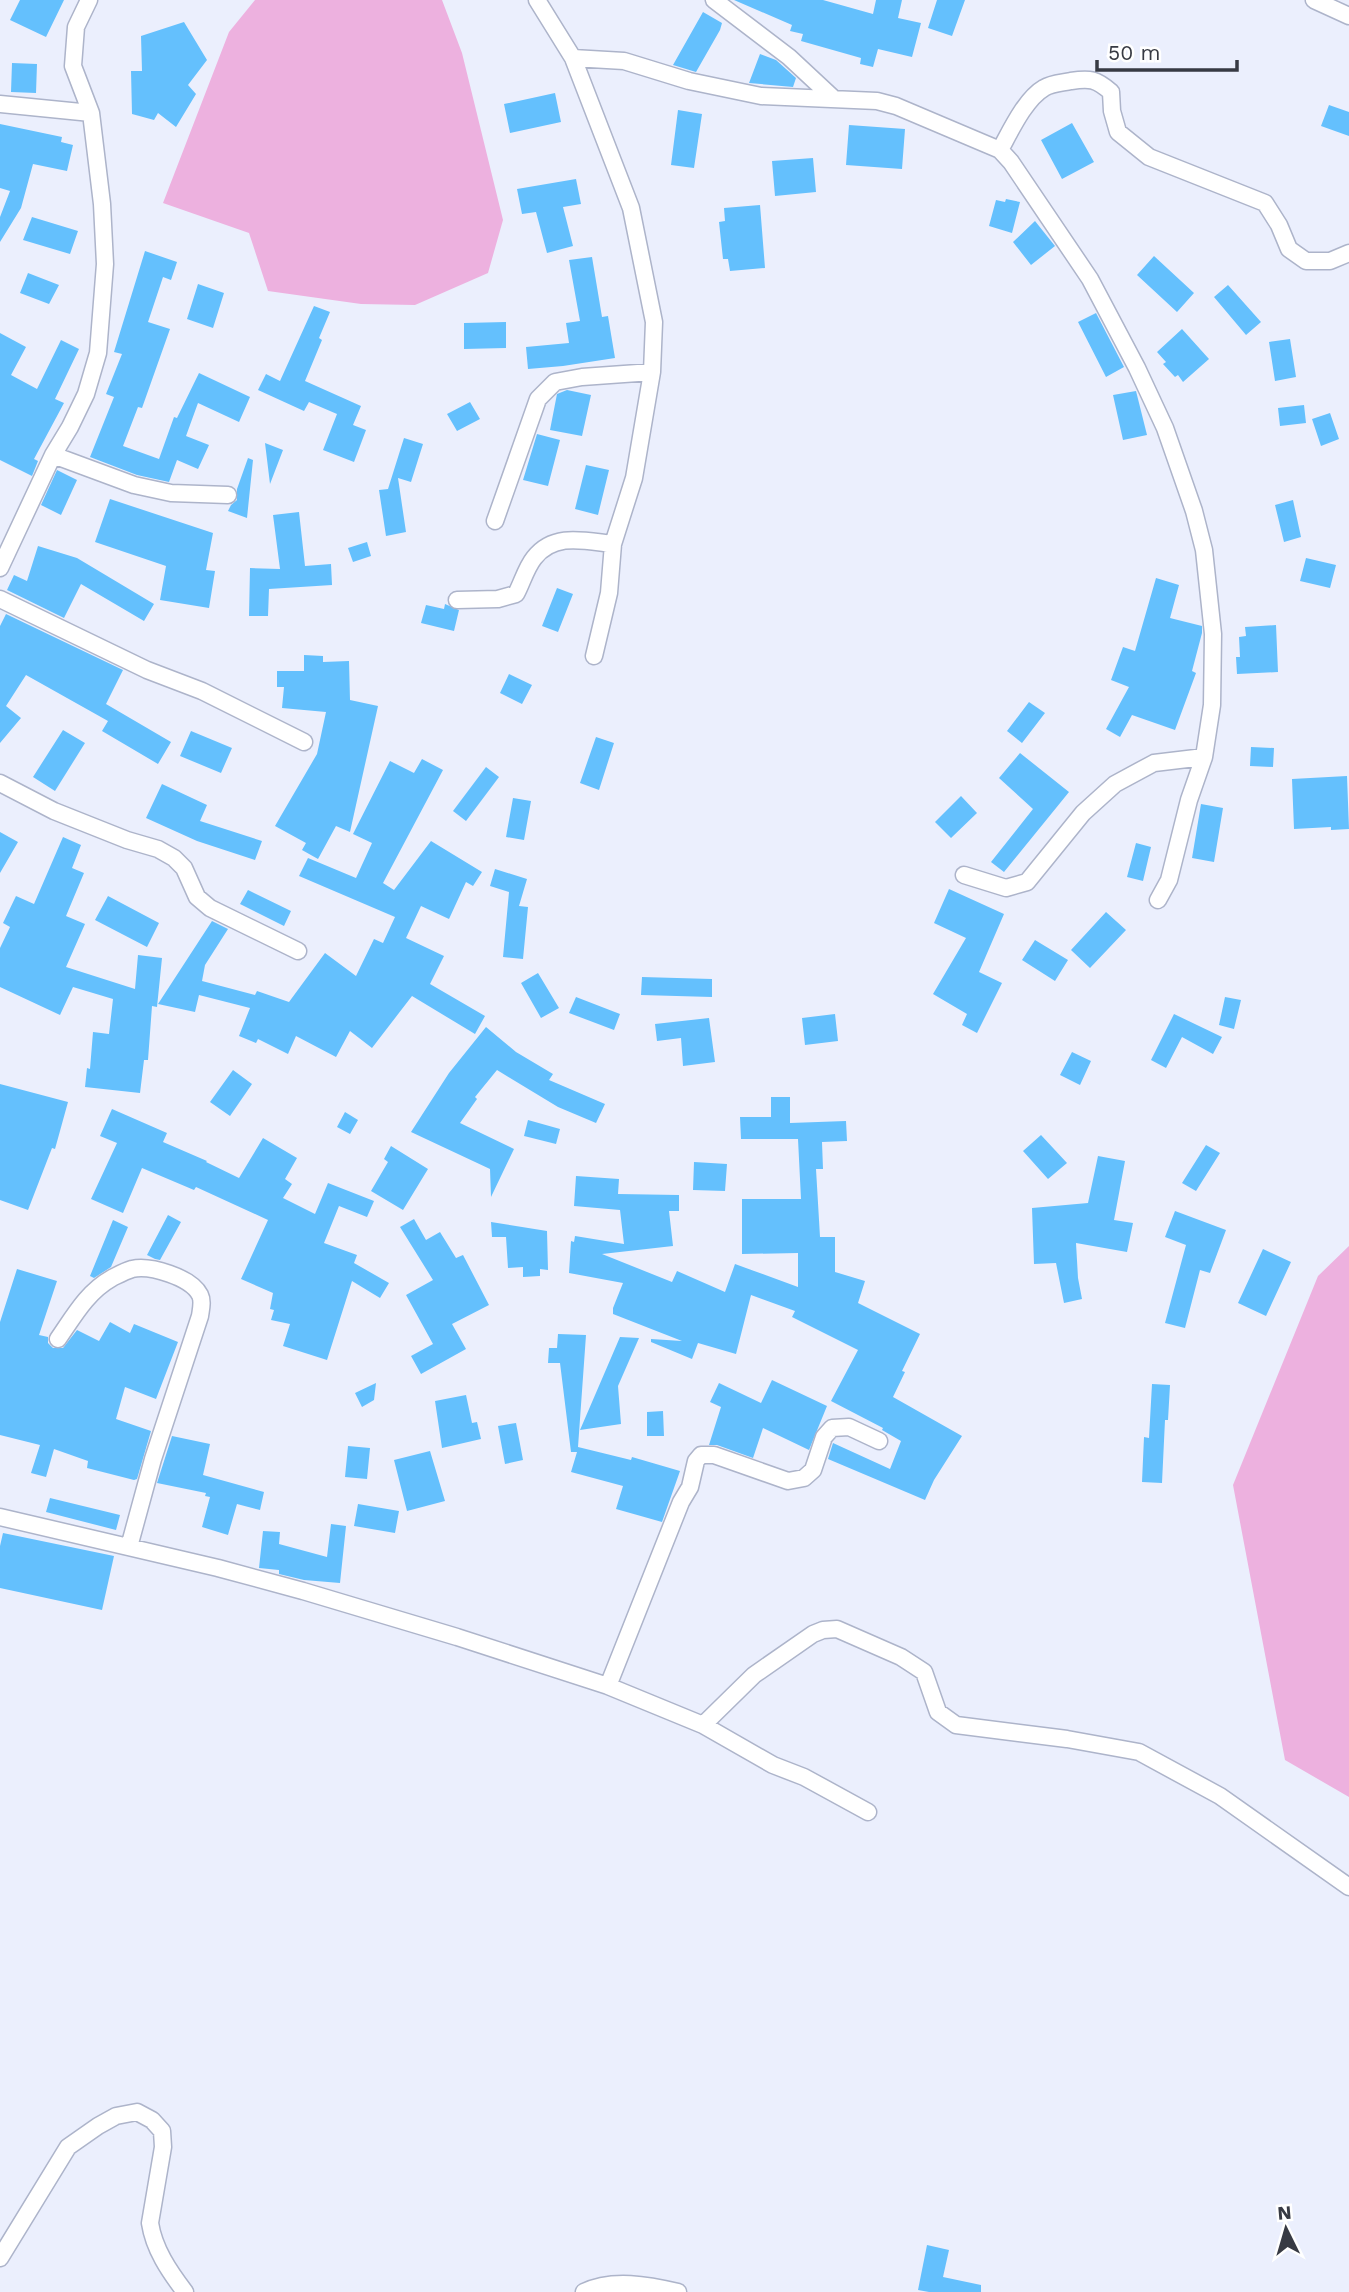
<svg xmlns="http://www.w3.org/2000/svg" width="1349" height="2292" font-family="'Work Sans',sans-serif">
<rect width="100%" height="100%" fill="#ebeffd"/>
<path fill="#edb1df" d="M255,0H442L462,53L503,220L488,273L415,305L361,304L268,291L249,233L163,203L229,32Z
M1349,1246V1797L1285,1760L1233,1485L1318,1276Z"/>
<path fill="#64c0fd" d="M20,0H64L46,37L10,20Z
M734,0H823L873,14L876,0H902L898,18L921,23L912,57L878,49L873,67L860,64L861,58L801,41L803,34L790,31L792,25Z
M937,0H965L952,36L928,28Z
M703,12L722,23L720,30L696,72L673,65Z
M184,22L207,60L188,85L196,94L176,127L158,113L154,120L132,114L131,71H142L141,36Z
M760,54L776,60L796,78L793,87L749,83Z
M12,63L37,64L36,93L11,92Z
M555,93L561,122L510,133L504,104Z
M1329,105L1349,112V136L1321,126Z
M678,110L702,114L694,168L671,165Z
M1072,123L1094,162L1062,179L1041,140Z
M0,124L62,137L61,142L73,145L67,171L33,164L21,208L0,242V217L10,191L0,188Z
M849,125L905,129L902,169L846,165Z
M813,158L816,192L775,196L772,161Z
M576,179L581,204L563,207L573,246L547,253L536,212L522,214L517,189Z
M1006,199L1020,202L1012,233L989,226L996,200L1005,202Z
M760,205L765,268L730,271L728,259H723L719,222L725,221L724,208Z
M32,217L78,231L70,254L23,240Z
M1035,221L1055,246L1031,265L1013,242Z
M145,251L177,262L171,280L163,277L148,322L170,329L142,408L138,407L123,446L159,459L174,417L177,418L199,373L250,397L239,422L198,403L186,436L209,445L198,469L177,460L169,482L137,475L90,457L114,397L106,394L122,354L114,352Z
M1154,256L1194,293L1177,312L1137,275Z
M592,257L602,317L608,316L615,358L563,366L528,369L526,347L569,343L566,323L580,321L569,260Z
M28,273L59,285L49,304L20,293Z
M198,284L224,293L213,328L187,319Z
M1228,285L1261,322L1246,335L1214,297Z
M314,306L330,312L319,338L322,340L305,381L361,406L353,425L366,430L354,462L323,450L337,414L309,402L304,411L258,390L266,374L280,381Z
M1096,313L1124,367L1106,377L1078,322Z
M506,322V348L464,349V323Z
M1182,329L1209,359L1183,382L1178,375L1175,377L1163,364L1166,362L1157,352Z
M0,333L26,347L11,375L37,389L61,340L79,349L55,399L64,403L34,459L38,461L32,476L0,460Z
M1290,339L1296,377L1275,381L1269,342Z
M567,390L591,395L582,436L550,430L557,394Z
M1136,391L1147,435L1123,440L1113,395Z
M470,402L480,419L457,431L447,414Z
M1304,405L1306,423L1280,426L1278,408Z
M1330,413L1339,439L1321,446L1312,419Z
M537,434L560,440L548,486L523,480Z
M404,438L423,444L411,482L398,478L406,532L386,536L379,490L388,489Z
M265,443L283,450L270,484Z
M248,458L253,460L247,518L228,511L231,505L237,500V489Z
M586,465L609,470L598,515L575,509Z
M57,470L77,480L61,515L41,505Z
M110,499L213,533L206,570L215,571L209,608L160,600L166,566L95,542Z
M1293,500L1301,537L1284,542L1275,505Z
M299,512L305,566L331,564L332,585L269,589L268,616H249L250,568L280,569L273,515Z
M367,542L371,556L353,562L348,548Z
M38,546L77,558L154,604L144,621L81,584L64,618L7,590L14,575L27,581Z
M1306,558L1336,565L1330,588L1300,581Z
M1156,578L1179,585L1170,618L1202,626V633L1192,671L1196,673L1175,730L1132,715L1120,737L1106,729L1129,687L1111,680L1123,647L1135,651Z
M557,588L573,594L558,632L542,626Z
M445,604L459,610L454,631L421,623L426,605L444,609Z
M6,614L123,670L106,704L171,742L158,764L102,731L108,721L26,675L6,706L21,718L0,743V626Z
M1276,625L1278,672L1237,674L1236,657H1240L1239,637L1246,636L1245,627Z
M304,655L323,656V662L349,661L350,700L378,706L350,832L336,826L318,859L302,850L306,843L275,826L317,754L326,712L282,708L284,687H277V671H304Z
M509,674L532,685L522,704L500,693Z
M1029,702L1045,713L1022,743L1007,731Z
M63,730L85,743L55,791L33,777Z
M191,731L232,748L221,773L180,756Z
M596,737L614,743L599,790L580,783Z
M1251,747L1274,748L1273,767L1250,766Z
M1020,753L1069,792L1004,872L991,862L1033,809L999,778Z
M422,759L443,770L383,883L394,890L431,841L482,872L473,886L466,882L449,919L421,906L406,938L444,956L430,984L485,1016L475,1034L412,996L372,1048L350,1031L336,1057L296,1036L288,1054L258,1039L256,1043L239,1036L250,1008L199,995L195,1012L158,1004L212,921L228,929L205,965L202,981L255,995L257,991L289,1002L325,953L356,976L374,939L383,943L395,917L299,876L308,858L356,878L372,843L353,834L390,761L414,773Z
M486,767L499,777L466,821L453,811Z
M1347,776L1349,829L1331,830V827L1294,829L1292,779Z
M162,784L207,805L200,821L262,841L255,860L197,841L146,818Z
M961,796L977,813L951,838L935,822Z
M513,798L531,801L524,840L506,837Z
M1201,804L1223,808L1214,862L1192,858Z
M0,832L18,842L0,873Z
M63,837L81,845L72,868L84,873L66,916L85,924L66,967L135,989L138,955L162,958L157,1007L152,1006L148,1060H144L140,1093L85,1087L87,1068L90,1069L93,1032L109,1034L113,999L73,987L60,1015L0,987V948L10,927L3,923L16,896L34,904Z
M1136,843L1151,847L1143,881L1127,877Z
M495,869L527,879L519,906L528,907L523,959L503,957L509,892L490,886Z
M949,889L1004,914L979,972L1002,983L977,1033L962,1025L967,1014L933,994L966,938L934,923Z
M248,890L291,911L284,926L240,904Z
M108,896L159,923L147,947L95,920Z
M1106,912L1126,930L1090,968L1071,950Z
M1035,940L1068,960L1055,981L1022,960Z
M538,973L559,1008L541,1018L521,983Z
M642,977L712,979V997L641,995Z
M576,997L620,1014L614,1030L569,1013Z
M1225,997L1241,1000L1234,1029L1219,1025Z
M835,1014L838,1041L805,1045L802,1018Z
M1174,1014L1222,1037L1213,1054L1182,1037L1166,1068L1151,1060Z
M709,1018L715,1062L683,1066L681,1038L657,1041L655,1024Z
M486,1027L516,1052L553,1074L549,1080L605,1104L596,1123L558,1107L497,1070L475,1097L477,1099L460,1123L514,1149L491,1197L490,1169L411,1132L449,1073Z
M1072,1052L1091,1061L1080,1085L1060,1075Z
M233,1070L252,1084L230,1116L210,1102Z
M0,1084L68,1102L55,1149L52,1148L28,1210L0,1200Z
M771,1097H790V1123L846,1121L847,1141L822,1142L823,1169H816L820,1237H835V1272L865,1281L858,1303L920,1334L902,1371L905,1372L893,1397L962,1436L934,1480L925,1500L828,1459L833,1443L890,1469L901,1441L882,1430L883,1428L831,1401L858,1350L792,1317L795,1311L751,1295L736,1354L698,1343L692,1359L651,1342V1339L682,1341L613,1314V1308L623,1283L569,1273L571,1241L574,1242L575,1236L624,1244L620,1210L574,1206L576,1176L619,1179L618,1194L679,1195V1211H669L673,1246L602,1254L672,1282L677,1271L725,1292L735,1264L798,1287V1253L742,1254V1199H801L798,1139H741L740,1117H771Z
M112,1109L167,1133L163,1142L207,1161L206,1162L239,1178L263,1138L297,1158L285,1179L292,1184L283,1198L315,1214L328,1183L374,1201L367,1217L339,1206L324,1243L357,1255L354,1263L389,1283L380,1298L352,1281L327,1360L283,1346L290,1324L271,1320L274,1310L270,1309L273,1293L241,1279L268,1220L196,1187L194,1190L142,1168L123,1213L91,1199L117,1143L100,1136Z
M345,1112L358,1120L350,1134L337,1127Z
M528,1120L560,1129L556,1144L524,1136Z
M1041,1135L1067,1163L1048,1179L1023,1151Z
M1206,1145L1220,1153L1196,1191L1182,1183Z
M391,1146L428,1169L403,1210L371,1191L388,1162L384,1159Z
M1098,1156L1125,1161L1114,1220L1133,1223L1127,1252L1076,1243L1078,1278L1082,1299L1064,1303L1056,1263L1034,1264L1032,1208L1088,1203Z
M694,1162L727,1164L725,1191L693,1190Z
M1175,1211L1226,1230L1210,1273L1200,1270L1185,1328L1165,1323L1186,1245L1165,1237Z
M168,1215L181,1222L160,1260L155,1259L147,1255Z
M414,1219L426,1240L440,1232L456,1258L463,1255L489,1305L452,1324L466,1349L421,1374L411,1356L433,1344L406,1295L433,1280L400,1227Z
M113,1220L128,1227L111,1267L94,1278L90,1276Z
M491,1222L547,1231L548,1270L540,1269V1276L523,1277V1267L508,1268L506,1237H492Z
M1263,1249L1291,1262L1266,1316L1238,1303Z
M17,1269L57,1281L39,1335L48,1337V1343L53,1348H63L77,1330L99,1341L110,1322L130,1333L134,1324L178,1342L156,1399L125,1387L116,1419L151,1431L137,1479L134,1480L87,1468L88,1461L54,1449L46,1477L31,1473L40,1445L0,1435V1322Z
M558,1334L586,1335L578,1447L631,1460L632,1457L680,1471L662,1522L616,1509L623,1486L571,1472L577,1452H571L560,1363H548L549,1348H557Z
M620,1337L639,1338L618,1386L621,1424L580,1430Z
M772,1380L827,1406L809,1450L763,1428L753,1458L717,1445H709L721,1407L710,1402L719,1383L761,1403Z
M376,1383L374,1400L362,1407L355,1393Z
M1152,1384L1170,1385L1168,1420H1165L1162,1483L1142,1482L1144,1437L1149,1438Z
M466,1395L472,1423L477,1422L481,1439L442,1448L435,1401Z
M663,1411L664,1436H647V1412Z
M516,1423L523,1460L505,1464L498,1426Z
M172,1436L210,1444L203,1475L264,1492L260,1510L237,1504L228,1535L202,1527L210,1497L205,1496L206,1493L157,1483Z
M348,1446L370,1448L367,1479L345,1477Z
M430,1451L445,1501L407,1511L394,1460Z
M50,1498L120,1515L116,1530L46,1512Z
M358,1504L399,1511L395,1533L354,1526Z
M331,1524L346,1526L340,1583L304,1580L279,1574V1570L259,1568L263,1531L280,1532L279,1544L327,1557Z
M3,1533L114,1556L102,1610L0,1588V1546Z
M927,2245L949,2250L943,2277L981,2285V2292H929L918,2290Z"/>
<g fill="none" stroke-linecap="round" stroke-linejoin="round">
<g stroke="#adb4ca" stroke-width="19">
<path id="minor" d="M537,0L573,58L624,61L689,81L761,96L877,101L896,106L981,142L1000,150L1011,162L1090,279L1137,368L1165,428L1194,511L1204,550L1213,634L1212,705L1204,757
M714,0L789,57L833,98
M1314,0L1349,16
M573,58L631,208L654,322L652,372L634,478L613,544L609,593L594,656
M0,104L91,113
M1000,150C1010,132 1025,99 1044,88C1052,83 1062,83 1071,81C1090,78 1096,79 1111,92L1112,111L1118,132L1149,157L1265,203L1279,225L1289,249L1306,261H1330L1349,253
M53,455L134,485L171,493L228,495
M495,521L538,399L555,382L582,377L652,372
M0,568L53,455L70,427L86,394L98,353L105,264L102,204L91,113L73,66L76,27L89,0
M0,599L147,670L202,691L304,742
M457,600L498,599L516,594C522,583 526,568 534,558C554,532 585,541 613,544
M0,783L54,811L127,840L158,849L174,858L184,868L197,897L210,908L298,951
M964,875L1006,888L1027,882L1083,813L1115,784L1154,763L1204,757L1189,800L1169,880L1158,900
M58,1339C74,1316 87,1292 112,1278C118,1275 125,1271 132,1269C150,1265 191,1277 200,1295C203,1301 201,1309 200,1316L153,1459L129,1547
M0,1517L218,1568L303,1591L457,1637L608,1686L703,1725L754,1675L813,1634L823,1630L837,1629L901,1657L924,1672L938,1712L956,1725L1067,1739L1139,1752L1220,1796L1349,1887
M608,1686L681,1502L690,1487L696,1461L701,1455H714L788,1481L804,1478L813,1470L824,1437L832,1428L849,1427L879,1441
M703,1725L773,1765L804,1777L868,1812
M0,2258L68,2147L98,2126L116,2116L137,2112L152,2120L162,2131L163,2147L150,2223C154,2249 169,2271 185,2292
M584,2292C612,2278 649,2285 678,2292"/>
</g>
<use href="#minor" stroke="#fff" stroke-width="16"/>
</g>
<g transform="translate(1286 2229) rotate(355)" stroke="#ffffff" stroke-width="5" paint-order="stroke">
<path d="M0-5L12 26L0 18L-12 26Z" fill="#373a43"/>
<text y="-10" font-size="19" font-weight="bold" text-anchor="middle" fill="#373a43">N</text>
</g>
<path d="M1097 60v10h140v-10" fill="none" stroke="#373a43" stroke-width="3.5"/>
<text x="1108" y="60" font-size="21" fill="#373a43" stroke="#ffffff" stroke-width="5" paint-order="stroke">50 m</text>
</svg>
